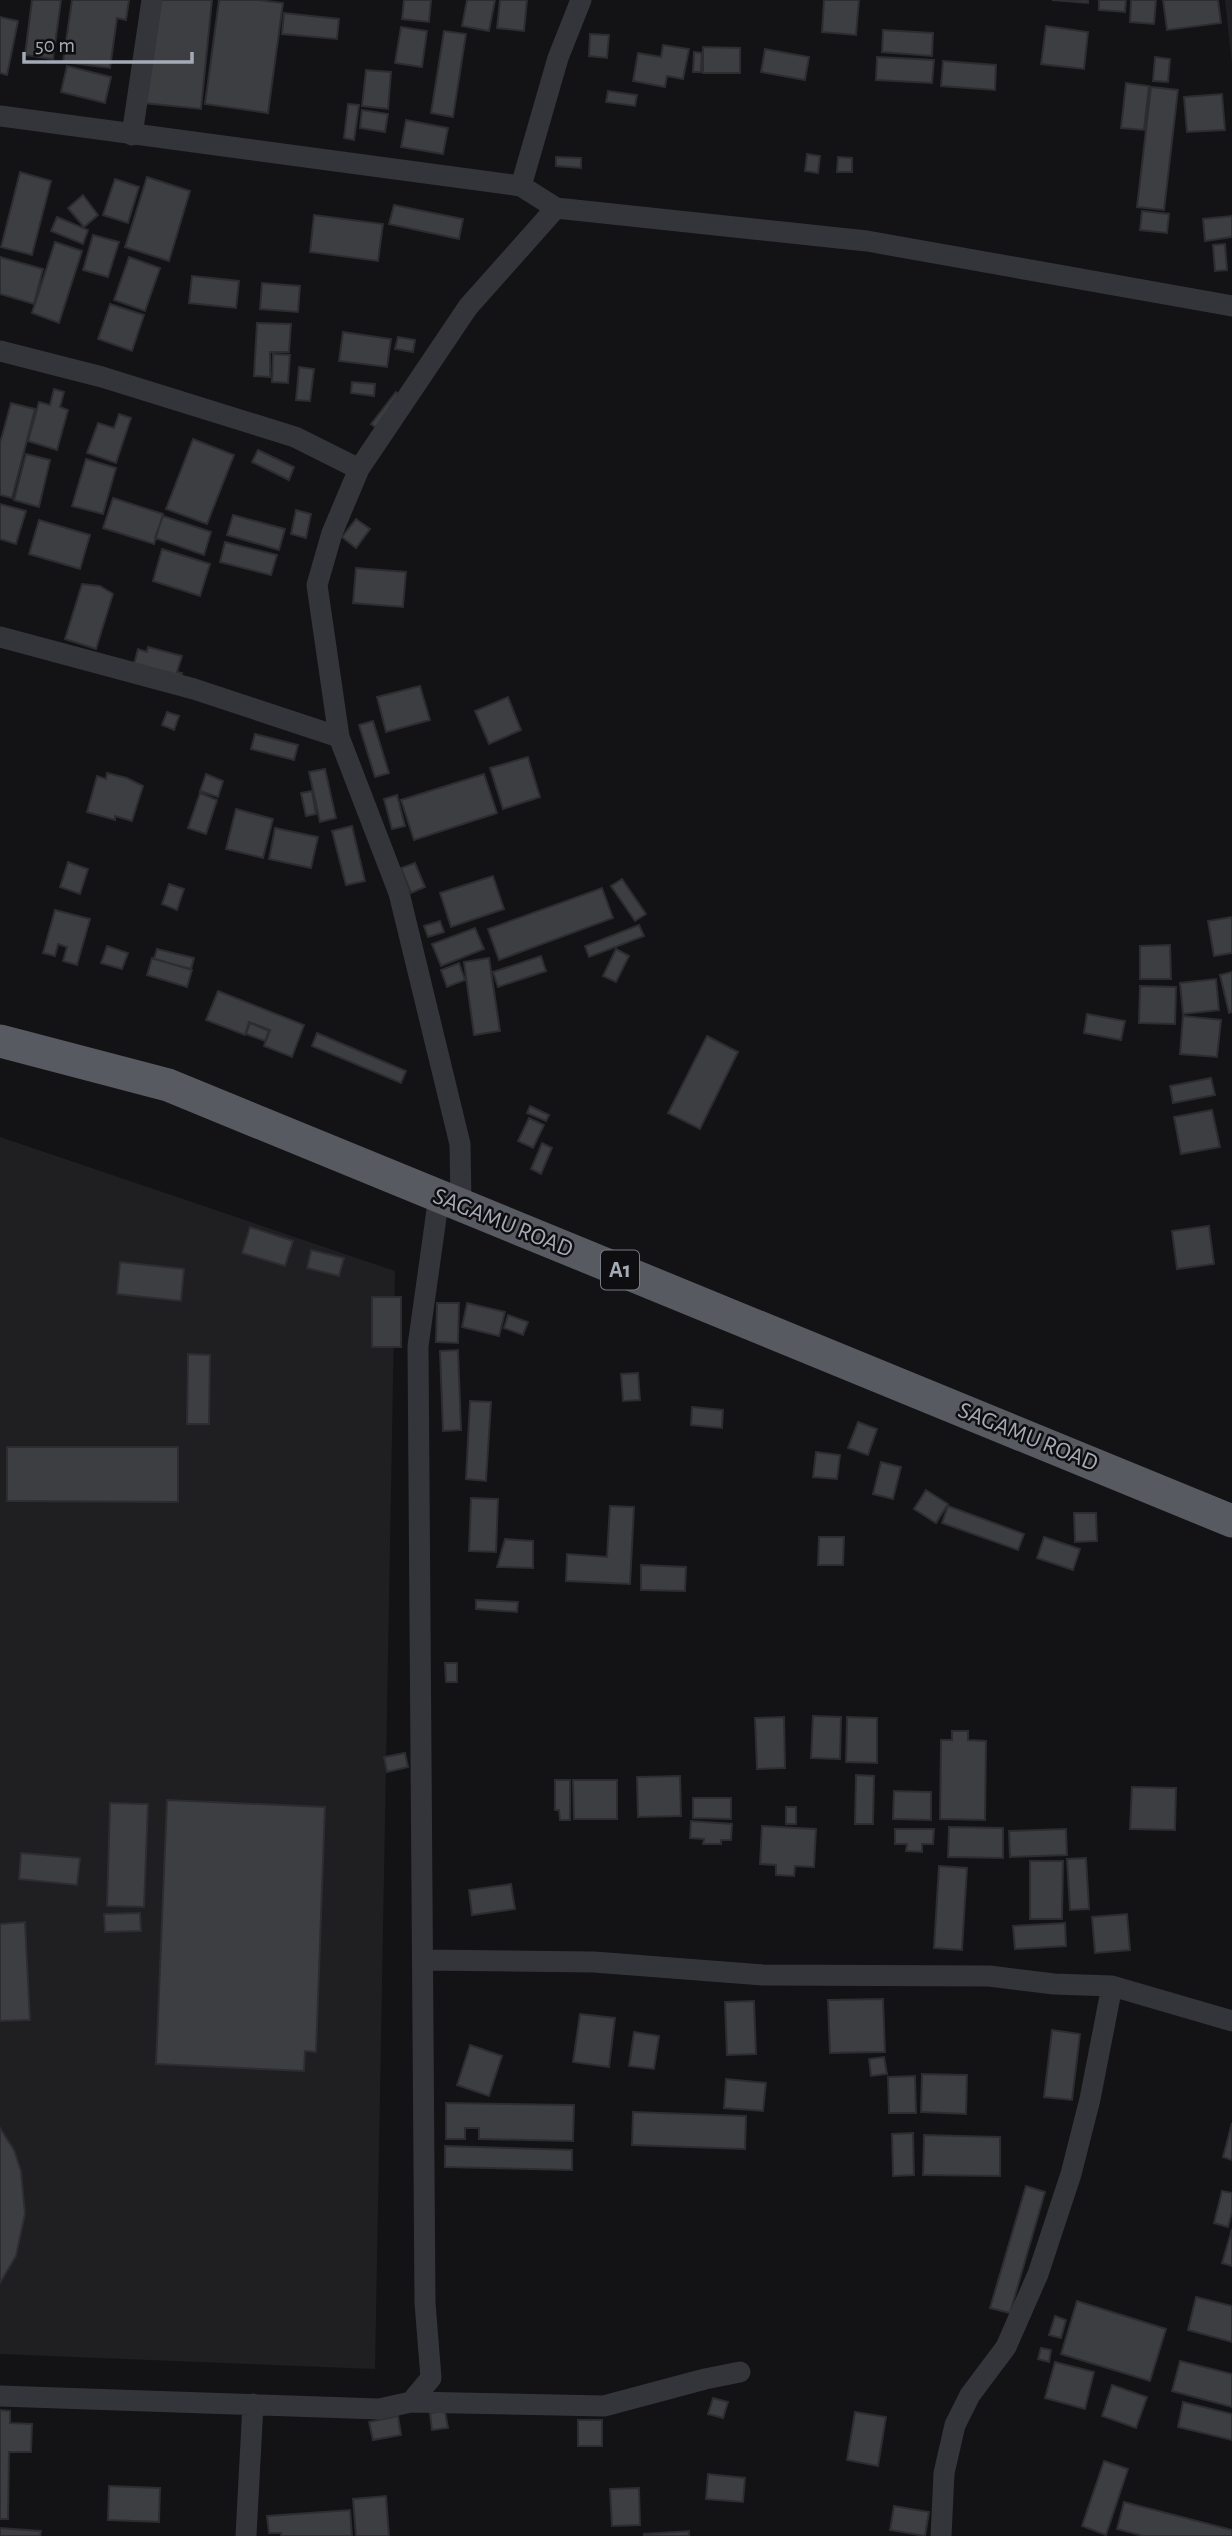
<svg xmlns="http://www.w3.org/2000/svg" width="1232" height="2536" font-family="'Alegreya Sans',sans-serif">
<rect width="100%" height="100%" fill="#131315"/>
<path fill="#1f1f22" d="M1225,0H1232V65Z
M0,1137L395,1271L375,2369L0,2354Z"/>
<path fill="#3d3e42" stroke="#2d2d31" stroke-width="2" d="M32,0H61L53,59L25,55Z
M72,0H129L126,20L117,18L110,68L63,62Z
M154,0H212L201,109L144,103Z
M219,0H258L283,3L268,113L205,104Z
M404,0H431L429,22L402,19Z
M467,0H495L489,31L462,26Z
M500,0H527L524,31L497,28Z
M824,0H859L856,35L822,32Z
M1052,0H1088V3Z
M1099,0H1126L1125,12L1099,10Z
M1131,0H1156L1154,24L1130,22Z
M1163,0H1218L1221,23L1167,30Z
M284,13L339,19L337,39L282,34Z
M0,17L18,21L7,75L0,73Z
M1046,26L1088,32L1084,69L1041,64Z
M401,27L427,31L422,67L395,63Z
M883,30L933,33L932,56L882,52Z
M444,31L466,34L453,117L431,113Z
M590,34L609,35L607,58L589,56Z
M663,45L689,49L683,79L667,76L665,87L633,81L638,53L661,57Z
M703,47L740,48V73H703Z
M765,49L809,57L805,80L761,72Z
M694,52L702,53L701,72H693Z
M877,57L934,60L932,83L876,80Z
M1155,57L1170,59L1168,82L1153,81Z
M943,61L996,65L995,90L941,86Z
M67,66L111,77L105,103L61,92Z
M366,70L391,72L388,109L362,106Z
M1126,83L1149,86L1144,130L1121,128Z
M1151,87L1178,90L1164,210L1137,207Z
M608,91L637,95L635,106L606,102Z
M1222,94L1225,130L1187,132L1184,97Z
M348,104L359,105L354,140L344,138Z
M362,110L388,114L385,132L360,128Z
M406,120L448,128L443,154L401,147Z
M807,154L820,156L818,173L805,171Z
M556,157L581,158V168L556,166Z
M838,157L852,158V172H837Z
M20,172L51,181L32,255L1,247Z
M147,177L190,191L169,261L125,247Z
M115,179L139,187L128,223L103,215Z
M83,195L98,215L84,227L68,208Z
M394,205L463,219L459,239L389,224Z
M1142,211L1169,214L1167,233L1140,230Z
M314,215L383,224L378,261L310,252Z
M1232,216V237L1205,241L1203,219Z
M57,217L88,230L83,244L51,231Z
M93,235L119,242L108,277L83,270Z
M55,242L82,251L59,323L32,313Z
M1225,244L1227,270L1215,271L1213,245Z
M0,257L43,269L34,304L0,294Z
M129,257L160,268L145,311L114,300Z
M192,276L239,281L236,308L189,303Z
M262,283L300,286L298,312L260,309Z
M110,304L144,315L132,351L98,339Z
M257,323L291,324L289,352H270V377L254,376Z
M343,332L391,339L387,367L339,361Z
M398,337L415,340L413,352L395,349Z
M273,354L290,355L288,383L272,382Z
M299,367L314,369L310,401L296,400Z
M352,382L375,384L374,396L351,393Z
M54,389L64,392L60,407L68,410L57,450L28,441L39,402L50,405Z
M396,392L404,398L379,430L371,424Z
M11,403L35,409L12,498L0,495V443Z
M119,414L131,418L116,463L87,453L98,423L114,428Z
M193,439L234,455L207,524L166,509Z
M258,450L294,467L289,480L252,462Z
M26,454L50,460L39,507L14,500Z
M86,459L116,468L103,514L72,506Z
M113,498L163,514L154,544L103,528Z
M0,504L26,511L16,544L0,539Z
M296,510L311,514L306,538L291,534Z
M233,515L285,529L279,550L227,535Z
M163,516L211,532L204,555L155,538Z
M356,519L370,529L356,548L342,537Z
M39,520L90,535L80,569L29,554Z
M225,542L277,555L271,575L220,562Z
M162,549L210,564L200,596L153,581Z
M356,568L406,572L403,607L353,603Z
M82,584L100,586L113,594L96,649L65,639Z
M148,647L182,656L177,672L182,673L180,681L133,668L138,649L147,652Z
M420,686L430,720L386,732L377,697Z
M508,697L521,730L489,744L475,711Z
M167,712L179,716L174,730L162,725Z
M373,721L389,773L375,777L359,725Z
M255,734L298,745L294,760L251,749Z
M528,757L540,797L503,809L490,768Z
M325,769L336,818L320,822L309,772Z
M107,773L127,778L143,786L132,821L115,816V820L87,812L97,776L106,779Z
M206,774L223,781L218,797L200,791Z
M484,774L497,813L414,840L401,800Z
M312,791L316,814L306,816L301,793Z
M200,793L217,800L206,834L188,828Z
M397,795L405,826L392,829L384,799Z
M236,809L273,819L263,858L226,849Z
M352,826L365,881L346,885L332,831Z
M275,828L318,837L311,868L269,859Z
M68,862L88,869L80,894L60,887Z
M415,863L425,887L411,893L401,868Z
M493,876L504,909L451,927L440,893Z
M622,879L646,914L635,921L611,886Z
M169,884L184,889L177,910L162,904Z
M602,888L613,918L499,960L488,929Z
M55,910L90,919L77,965L63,961L67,947L58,944L55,956L43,953Z
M1232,917V953L1214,956L1208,921Z
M440,921L444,932L428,937L424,926Z
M639,925L644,936L589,957L585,946Z
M475,928L484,949L441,966L432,944Z
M1170,945L1171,979H1140V946Z
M107,946L128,953L122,969L101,963Z
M157,949L194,958L191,969L154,959Z
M616,949L629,956L616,982L603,976Z
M541,956L546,971L498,987L493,972Z
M152,958L192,970L187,987L147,975Z
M489,958L500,1031L474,1035L464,962Z
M459,963L465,980L447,987L441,970Z
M1232,972V1012L1229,1013L1220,975Z
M1216,979L1219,1010L1183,1014L1180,983Z
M1140,986L1176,987L1175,1024L1139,1023Z
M218,991L304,1025L292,1057L264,1046L270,1030L249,1022L245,1035L206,1020Z
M1087,1014L1125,1021L1121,1040L1084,1033Z
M1183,1016L1221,1020L1217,1057L1180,1054Z
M250,1023L269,1031L265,1041L246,1034Z
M317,1033L406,1071L401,1083L312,1046Z
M707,1036L738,1052L700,1129L668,1113Z
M1211,1078L1215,1095L1173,1103L1170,1086Z
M530,1106L549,1115L546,1121L527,1113Z
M1212,1110L1220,1147L1181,1154L1174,1117Z
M529,1118L544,1125L533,1148L518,1141Z
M542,1143L552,1148L541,1174L531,1169Z
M1209,1226L1214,1264L1177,1269L1172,1231Z
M250,1227L293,1241L285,1266L242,1253Z
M311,1250L344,1258L339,1276L307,1268Z
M120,1262L184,1269L181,1301L117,1294Z
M372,1297H401V1347H372Z
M437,1303H459L458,1343L436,1342Z
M467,1303L505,1312L499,1336L462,1327Z
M508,1315L528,1322L523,1335L504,1328Z
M458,1350L461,1430L443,1431L440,1351Z
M188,1354L210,1355L209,1424H187Z
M638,1373L640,1400L623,1401L621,1374Z
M470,1401L491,1402L486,1481L466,1479Z
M692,1407L723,1410L722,1428L691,1425Z
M858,1422L877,1429L868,1455L848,1448Z
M7,1447H178V1502L7,1501Z
M816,1452L840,1455L837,1479L813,1477Z
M881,1462L901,1467L893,1499L873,1494Z
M926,1490L948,1504L936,1523L914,1509Z
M471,1498L498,1499L496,1552L469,1551Z
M610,1506L634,1507L630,1584L566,1581L567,1554L607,1557Z
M948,1506L1024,1534L1018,1550L942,1523Z
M1074,1513H1096L1097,1541L1075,1542Z
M819,1537H844L843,1565H818Z
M1044,1537L1080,1549L1073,1570L1037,1558Z
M505,1539L533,1541V1568L497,1567Z
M641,1565L686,1567L685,1591L641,1590Z
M476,1600L518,1602L517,1612L476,1609Z
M445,1663H457V1682H446Z
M813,1716L841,1717L840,1759L811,1758Z
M784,1717L785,1768L757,1769L755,1718Z
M847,1717L877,1718V1763L846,1762Z
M952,1731H968V1740L986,1741L985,1820L940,1819L941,1740H952Z
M405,1753L408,1767L387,1772L384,1757Z
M856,1775L874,1776L873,1824H855Z
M680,1776L681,1816L638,1817L637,1777Z
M555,1780H570V1820H560L559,1810H555Z
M573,1780H617V1819H574Z
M1132,1787L1176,1788L1175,1830L1130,1829Z
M894,1791L931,1792V1820L893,1819Z
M693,1798H731V1819L693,1818Z
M167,1800L325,1807L316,2052L305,2051L304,2071L156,2064Z
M110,1803L148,1804L144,1907L107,1906Z
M786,1807H796V1824H786Z
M691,1821L732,1824L731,1840H721V1844H703L704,1839L690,1838Z
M762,1826L816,1829L814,1867L795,1866L794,1876L776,1875V1865L760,1864Z
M949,1827L1003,1828V1858L948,1857Z
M895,1829H934L933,1844H922V1852L906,1851L907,1844H895Z
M1066,1829L1067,1855L1010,1857L1009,1831Z
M21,1853L80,1858L77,1885L19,1879Z
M1086,1858L1089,1909L1070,1910L1067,1859Z
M1030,1861H1063L1062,1919H1030Z
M939,1866L967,1868L962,1950L934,1948Z
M511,1884L515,1909L472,1915L469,1890Z
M140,1913L141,1931L105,1932L104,1914Z
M1127,1914L1130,1950L1095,1953L1092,1917Z
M25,1922L30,2020L0,2021V1924Z
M1065,1923L1066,1946L1015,1949L1013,1926Z
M883,1999L885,2052L830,2053L828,2000Z
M754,2001L756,2054L727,2055L725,2002Z
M580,2014L615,2018L609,2067L573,2062Z
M1052,2030L1080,2034L1072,2100L1044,2097Z
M634,2032L659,2036L654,2069L629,2066Z
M470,2045L502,2056L489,2096L457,2085Z
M884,2057L887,2074L871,2076L869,2059Z
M922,2074L967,2075L966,2114L921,2112Z
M915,2076L916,2113H889L888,2077Z
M726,2079L766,2083L763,2111L724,2108Z
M446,2103L574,2105L573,2141L479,2139V2128H465V2139H446Z
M633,2112L746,2116L745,2149L632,2145Z
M1232,2123V2160L1223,2157Z
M0,2128L14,2150L21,2171L25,2214L16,2256L0,2283Z
M913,2133L914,2175L893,2176L892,2134Z
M924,2135L1000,2137V2176L923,2175Z
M445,2146L572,2150V2170L445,2167Z
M1026,2186L1045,2192L1010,2313L990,2308Z
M1222,2191L1232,2193V2212L1228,2227L1214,2223Z
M1232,2229V2266L1222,2263Z
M1196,2297L1232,2306V2342L1188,2330Z
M1077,2301L1166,2329L1150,2381L1061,2354Z
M1055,2316L1066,2320L1061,2338L1049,2335Z
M1041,2348L1051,2350L1049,2362L1038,2359Z
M1180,2361L1232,2374V2407L1172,2391Z
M1055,2362L1094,2372L1085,2409L1045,2398Z
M1112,2385L1147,2397L1136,2428L1102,2416Z
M713,2398L728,2402L723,2418L708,2414Z
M1183,2402L1232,2414V2440L1178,2427Z
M0,2410L10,2411V2423L32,2424L31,2452H9L8,2519H0Z
M445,2411L448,2428L432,2430L430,2413Z
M855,2412L886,2417L878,2466L847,2460Z
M398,2416L401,2435L373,2440L369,2422Z
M578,2420H602V2446H578Z
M1104,2461L1128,2469L1106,2535L1082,2526Z
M708,2474L745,2478L743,2502L706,2499Z
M109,2486L160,2488L159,2522L108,2520Z
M639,2488L640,2525L612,2526L610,2489Z
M386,2496L389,2536H356L353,2499Z
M1124,2502L1232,2530V2536H1143L1117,2529Z
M894,2506L929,2512L925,2536L890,2530Z
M350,2510L352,2536H281V2533H269L267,2516Z
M0,2528L41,2531L40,2536H0Z
M689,2531V2536H644V2534Z"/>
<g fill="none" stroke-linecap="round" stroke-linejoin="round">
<path stroke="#34353a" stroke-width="21" d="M0,116L521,186L556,208L867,241L1232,306
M132,135L152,0
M521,186L558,58L581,0
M0,351L102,377L295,437L359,469
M0,637L194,689L339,737
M461,1205L460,1144L399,893L339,737L317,585L332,533L359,469L468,307L556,208
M424,1960L594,1962L763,1975L989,1976L1054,1984L1112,1986L1232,2021
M0,2396L379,2409L411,2402L604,2406L705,2379L740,2372
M411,2402L431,2378L425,2303L418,1346L439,1196
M246,2536L253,2404
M941,2536L944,2473L955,2425L970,2395L1006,2347L1038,2274L1071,2174L1090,2099L1112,1986"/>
<path stroke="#585a62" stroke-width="33" d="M0,1041L168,1085L1232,1521"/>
</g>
<g text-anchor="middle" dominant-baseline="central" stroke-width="5" stroke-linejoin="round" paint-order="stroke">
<rect fill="#0e0e10" stroke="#777b84" stroke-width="2" x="601" y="1250.5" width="38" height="39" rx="5"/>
<g font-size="23" font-weight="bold" fill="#a4aab6">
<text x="620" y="1270">A1</text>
</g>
<g font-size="24" fill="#a4aab6" stroke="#0e0e10">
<text transform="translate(503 1223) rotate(22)">SAGAMU ROAD</text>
<text transform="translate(1028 1437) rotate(22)">SAGAMU ROAD</text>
</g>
</g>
<path d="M24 52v10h168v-10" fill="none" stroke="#a4aab6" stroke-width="3.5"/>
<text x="35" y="52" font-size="21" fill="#a4aab6" stroke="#0e0e10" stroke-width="5" paint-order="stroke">50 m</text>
</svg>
